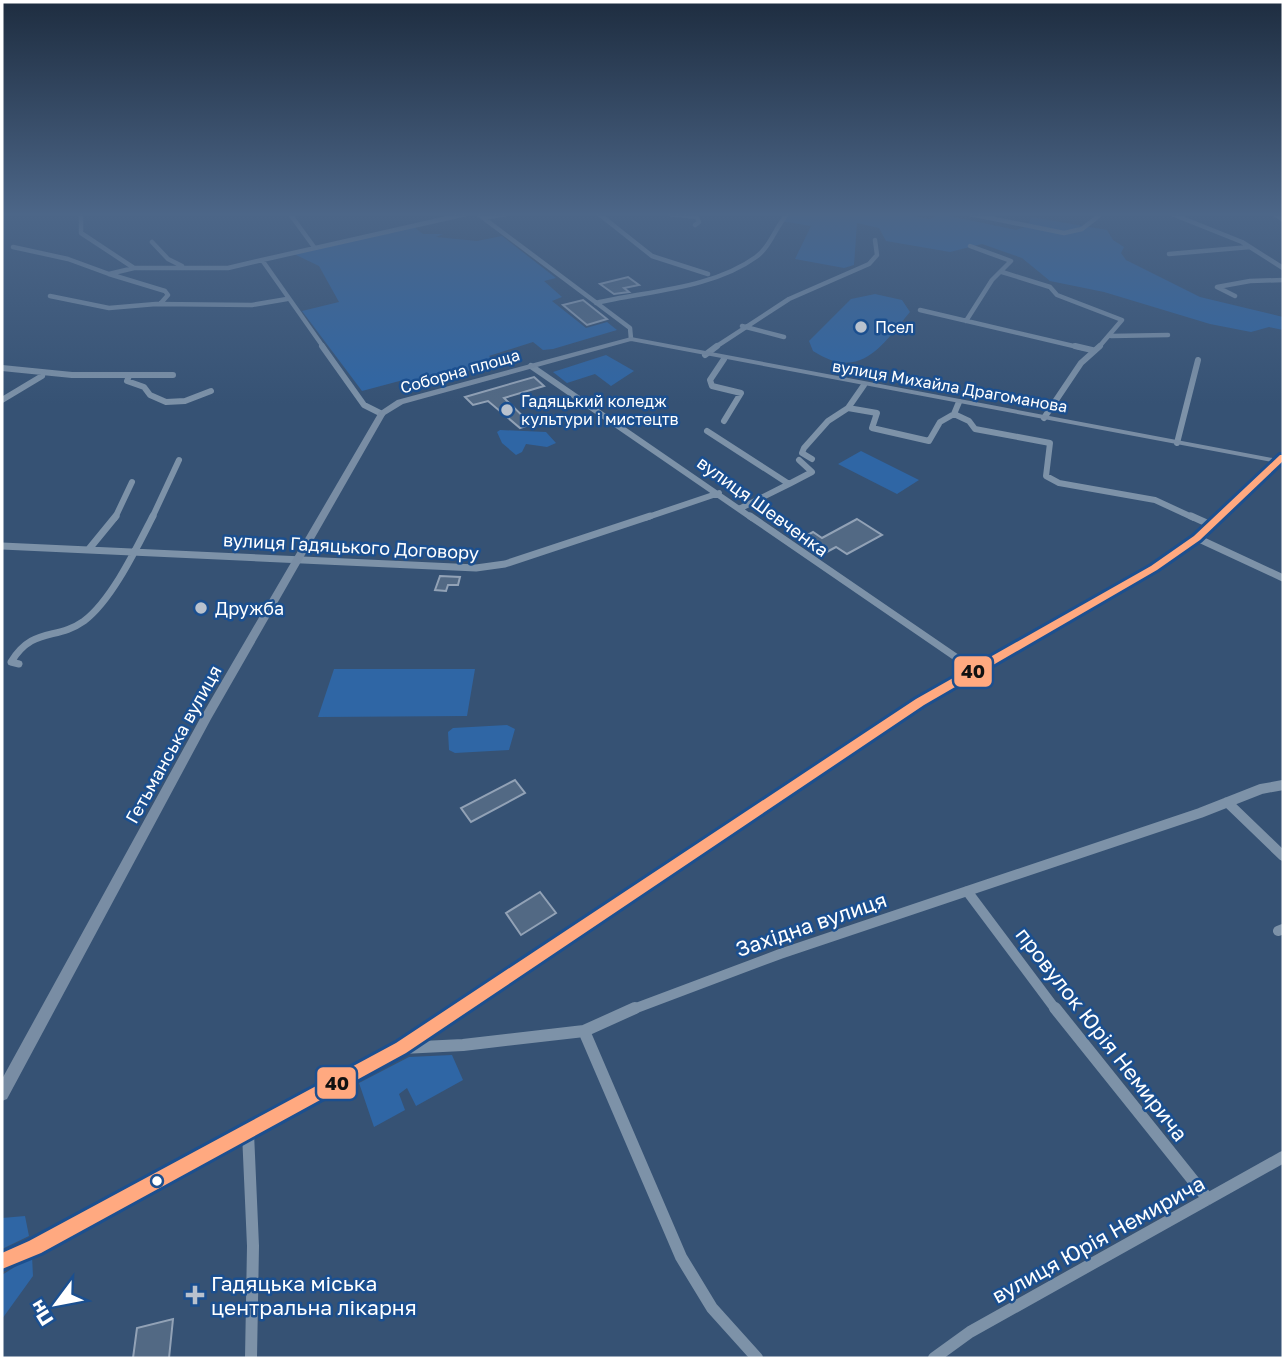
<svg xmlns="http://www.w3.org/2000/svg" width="1285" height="1360" font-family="'Golos Text',sans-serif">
<rect width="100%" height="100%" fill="#365274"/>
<path fill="#2f66a5" d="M784,214H903L929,219L940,214L1016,230L1028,226L1031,217L1107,230L1113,240L1124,247L1121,253L1126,260L1200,297L1283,317V330L1269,327L1251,332L1210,324L1104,292L1050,281L1022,258L982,244L950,252L886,241L879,228L857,223L854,265L844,268L795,259L811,226L781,221Z
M414,227L423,234H443L436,237L477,241L502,236L556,278L544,281L562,297L552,301L586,328L607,322L617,330L553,349L543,350L533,342L489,356L496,363L415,386L407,379L362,391L302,311L339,302L319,266L294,254Z
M875,294L902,300L910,312C882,345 861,382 813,351L809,341L851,299Z
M606,355L634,371L611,386L595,374L567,383L553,372Z
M500,430L546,432L556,443L547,447L526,444L522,452L516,455L502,443L497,432Z
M861,451L919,480L897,494L838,464Z
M334,669H475L467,716L318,717Z
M507,725L515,729L509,750L455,753L449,750L448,732L453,728Z
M452,1055L463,1080L416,1106L407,1088L399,1094L405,1110L374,1127L359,1083L409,1057Z
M25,1216L29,1236L2,1249V1218Z
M32,1256L33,1276L2,1319V1275Z"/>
<path fill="#526984" stroke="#92a2b6" stroke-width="2" d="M628,277L639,285L624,288L629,292L614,294L600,284Z
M583,300L607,319L587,325L563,305Z
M534,377L544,386L504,398L531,424L520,428L488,401L473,405L465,397Z
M857,519L882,535L847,554L836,547L823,554L800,539L813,532L822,538Z
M440,576L460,577L458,585H448L446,591L435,590Z
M515,780L525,793L471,822L461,808Z
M540,892L556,913L521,935L506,913Z
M173,1319L169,1358H133L137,1328Z"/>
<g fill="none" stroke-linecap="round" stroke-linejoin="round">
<path stroke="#7d92a8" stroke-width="4.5" d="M81,214V233L134,268H228L262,260
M290,214L314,247
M478,214L630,328L631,339
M599,214L652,256L708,274
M669,214L697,217L699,222L695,225
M970,214L1064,233L1082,229L1101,214
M1172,214L1242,242L1283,268
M1275,214L1283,220
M484,218L506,214
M152,242L168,259L182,266
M13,247L68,259L109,274L134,268
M1169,254L1250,247
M1002,272L1050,287L1057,295L1122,320L1098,348
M109,274L165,291L168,295L160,304
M50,296L109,308L156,304L252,305L287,299
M1235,296L1217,287L1250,281L1283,280
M596,303C646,291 712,289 756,257C770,247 776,227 787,214
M920,310L1082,348
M966,321L992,280L1011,261L970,246
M742,326L784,337
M1111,336L1168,335
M324,348L262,260L466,214
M714,348L789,299L869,264L877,255L875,240"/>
<path stroke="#7d92a8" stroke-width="6" d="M322,346L364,405L382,414
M1075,346L1092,350
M705,355L717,346
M724,359L710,380L712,386L741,393L724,421
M531,366L752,518
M2,368L72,375H173
M129,376L127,381L144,387L150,395L166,402L185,401L211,391
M864,385L848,408L877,413L872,428L929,441L940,422L954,414
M2,400L42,376
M959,402L954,414L969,421L975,429L1050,443L1046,476L1059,483L1155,500L1194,518
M1044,418L1081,363L1100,346
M707,431L789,484L741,508
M1177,443L1198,360
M812,459L802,453L804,448L828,421L848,408
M789,484L812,472L799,460
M115,518L132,482
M152,518L179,460
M645,518L719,493
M1219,518L1283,457"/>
<path stroke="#7d92a8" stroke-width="7" d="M750,516L976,671
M1191,516L1211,525
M1197,538L1283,578
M2,546L476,568L505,564L650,516
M89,549L116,516
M19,664L11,662C33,626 56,641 84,621C112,600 137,547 153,516
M872,734C937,690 1006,653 1074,614C1126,584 1177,557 1220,516"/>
<path stroke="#7d92a8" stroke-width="10" d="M1227,802L1283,856
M967,891L1056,1010
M1278,931L1283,929
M458,1010L875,732
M631,1010L780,954L1200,813L1261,789L1283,785"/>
<path stroke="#7d92a8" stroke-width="12" d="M1055,1008L1208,1199
M584,1031L681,1257L712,1308L757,1358
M402,1048L463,1045L584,1031L635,1008
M248,1133L253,1246L251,1358
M2,1261L35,1247L401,1048L461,1008
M934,1358L970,1332L1283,1157"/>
<path fill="#798da4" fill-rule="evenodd" d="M631,337L1283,460V464L631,341L403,404L385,415L211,719L7,1099L2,1101V1079L202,715L379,412L397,400Z"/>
<g stroke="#1b4f8f" stroke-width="6">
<path id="bus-1" d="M1280,455H1283V461L1200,540L1157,570L924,705L406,1053L41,1253L2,1269V1253L29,1241L396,1043L916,699L1151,566L1194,536Z"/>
</g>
<use href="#bus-1" fill="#ffa980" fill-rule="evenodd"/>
</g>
<linearGradient id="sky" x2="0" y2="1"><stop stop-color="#1e2d40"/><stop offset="0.53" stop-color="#4c6688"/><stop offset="1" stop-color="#4c6688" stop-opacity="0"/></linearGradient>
<rect width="1285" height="404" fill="url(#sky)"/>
<g fill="#b9c2ce" stroke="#1b4f8f" stroke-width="2.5">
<circle cx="861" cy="327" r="7"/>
<circle cx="507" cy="410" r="7"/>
<circle cx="201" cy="608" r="7"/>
<path d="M191.5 1284.5h7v7h7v7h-7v7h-7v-7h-7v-7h7z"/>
</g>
<circle fill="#fff" stroke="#1b4f8f" stroke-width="2.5" cx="157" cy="1181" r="6"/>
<g text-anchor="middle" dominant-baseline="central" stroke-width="5" stroke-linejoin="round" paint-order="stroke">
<g font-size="16" fill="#fff" stroke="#1b4f8f" text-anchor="start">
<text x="875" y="327">Псел</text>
<text x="521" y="401">Гадяцький коледж<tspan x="521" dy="18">культури і мистецтв</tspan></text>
</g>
<g font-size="16" fill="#fff" stroke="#1b4f8f">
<text transform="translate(460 371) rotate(-16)">Соборна площа</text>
<text transform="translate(950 386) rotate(10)">вулиця Михайла Драгоманова</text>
</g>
<g font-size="18" fill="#fff" stroke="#1b4f8f">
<text transform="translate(763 506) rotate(36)">вулиця Шевченка</text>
<text transform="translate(351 546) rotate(3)">вулиця Гадяцького Договору</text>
<text transform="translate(173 744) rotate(-61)">Гетьманська вулиця</text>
</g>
<g font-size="18" fill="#fff" stroke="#1b4f8f" text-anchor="start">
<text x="215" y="608">Дружба</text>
</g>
<g font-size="21" fill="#fff" stroke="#1b4f8f">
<text transform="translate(811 924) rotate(-19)">Західна вулиця</text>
<text transform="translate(1102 1034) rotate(52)">провулок Юрія Немирича</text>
<text transform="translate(1098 1239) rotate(-29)">вулиця Юрія Немирича</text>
</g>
<g font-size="21" fill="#fff" stroke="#1b4f8f" text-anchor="start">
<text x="211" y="1283">Гадяцька міська<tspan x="211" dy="24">центральна лікарня</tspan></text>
</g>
</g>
<g stroke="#1b4f8f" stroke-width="2.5">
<rect x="953" y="655" width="40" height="33" rx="7" fill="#ffa980"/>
<rect x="316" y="1066" width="41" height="34" rx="7" fill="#ffa980"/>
</g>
<g font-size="19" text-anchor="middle" font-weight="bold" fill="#111">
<text x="973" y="678">40</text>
<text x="337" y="1090">40</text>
</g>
<rect width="1285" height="1360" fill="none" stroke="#ffffff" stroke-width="7"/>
<g transform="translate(56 1304) rotate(238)" stroke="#1b4f8f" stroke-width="5" paint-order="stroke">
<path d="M0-5L12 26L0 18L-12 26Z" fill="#ffffff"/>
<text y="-10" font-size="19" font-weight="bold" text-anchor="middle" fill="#ffffff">Пн</text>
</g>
</svg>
